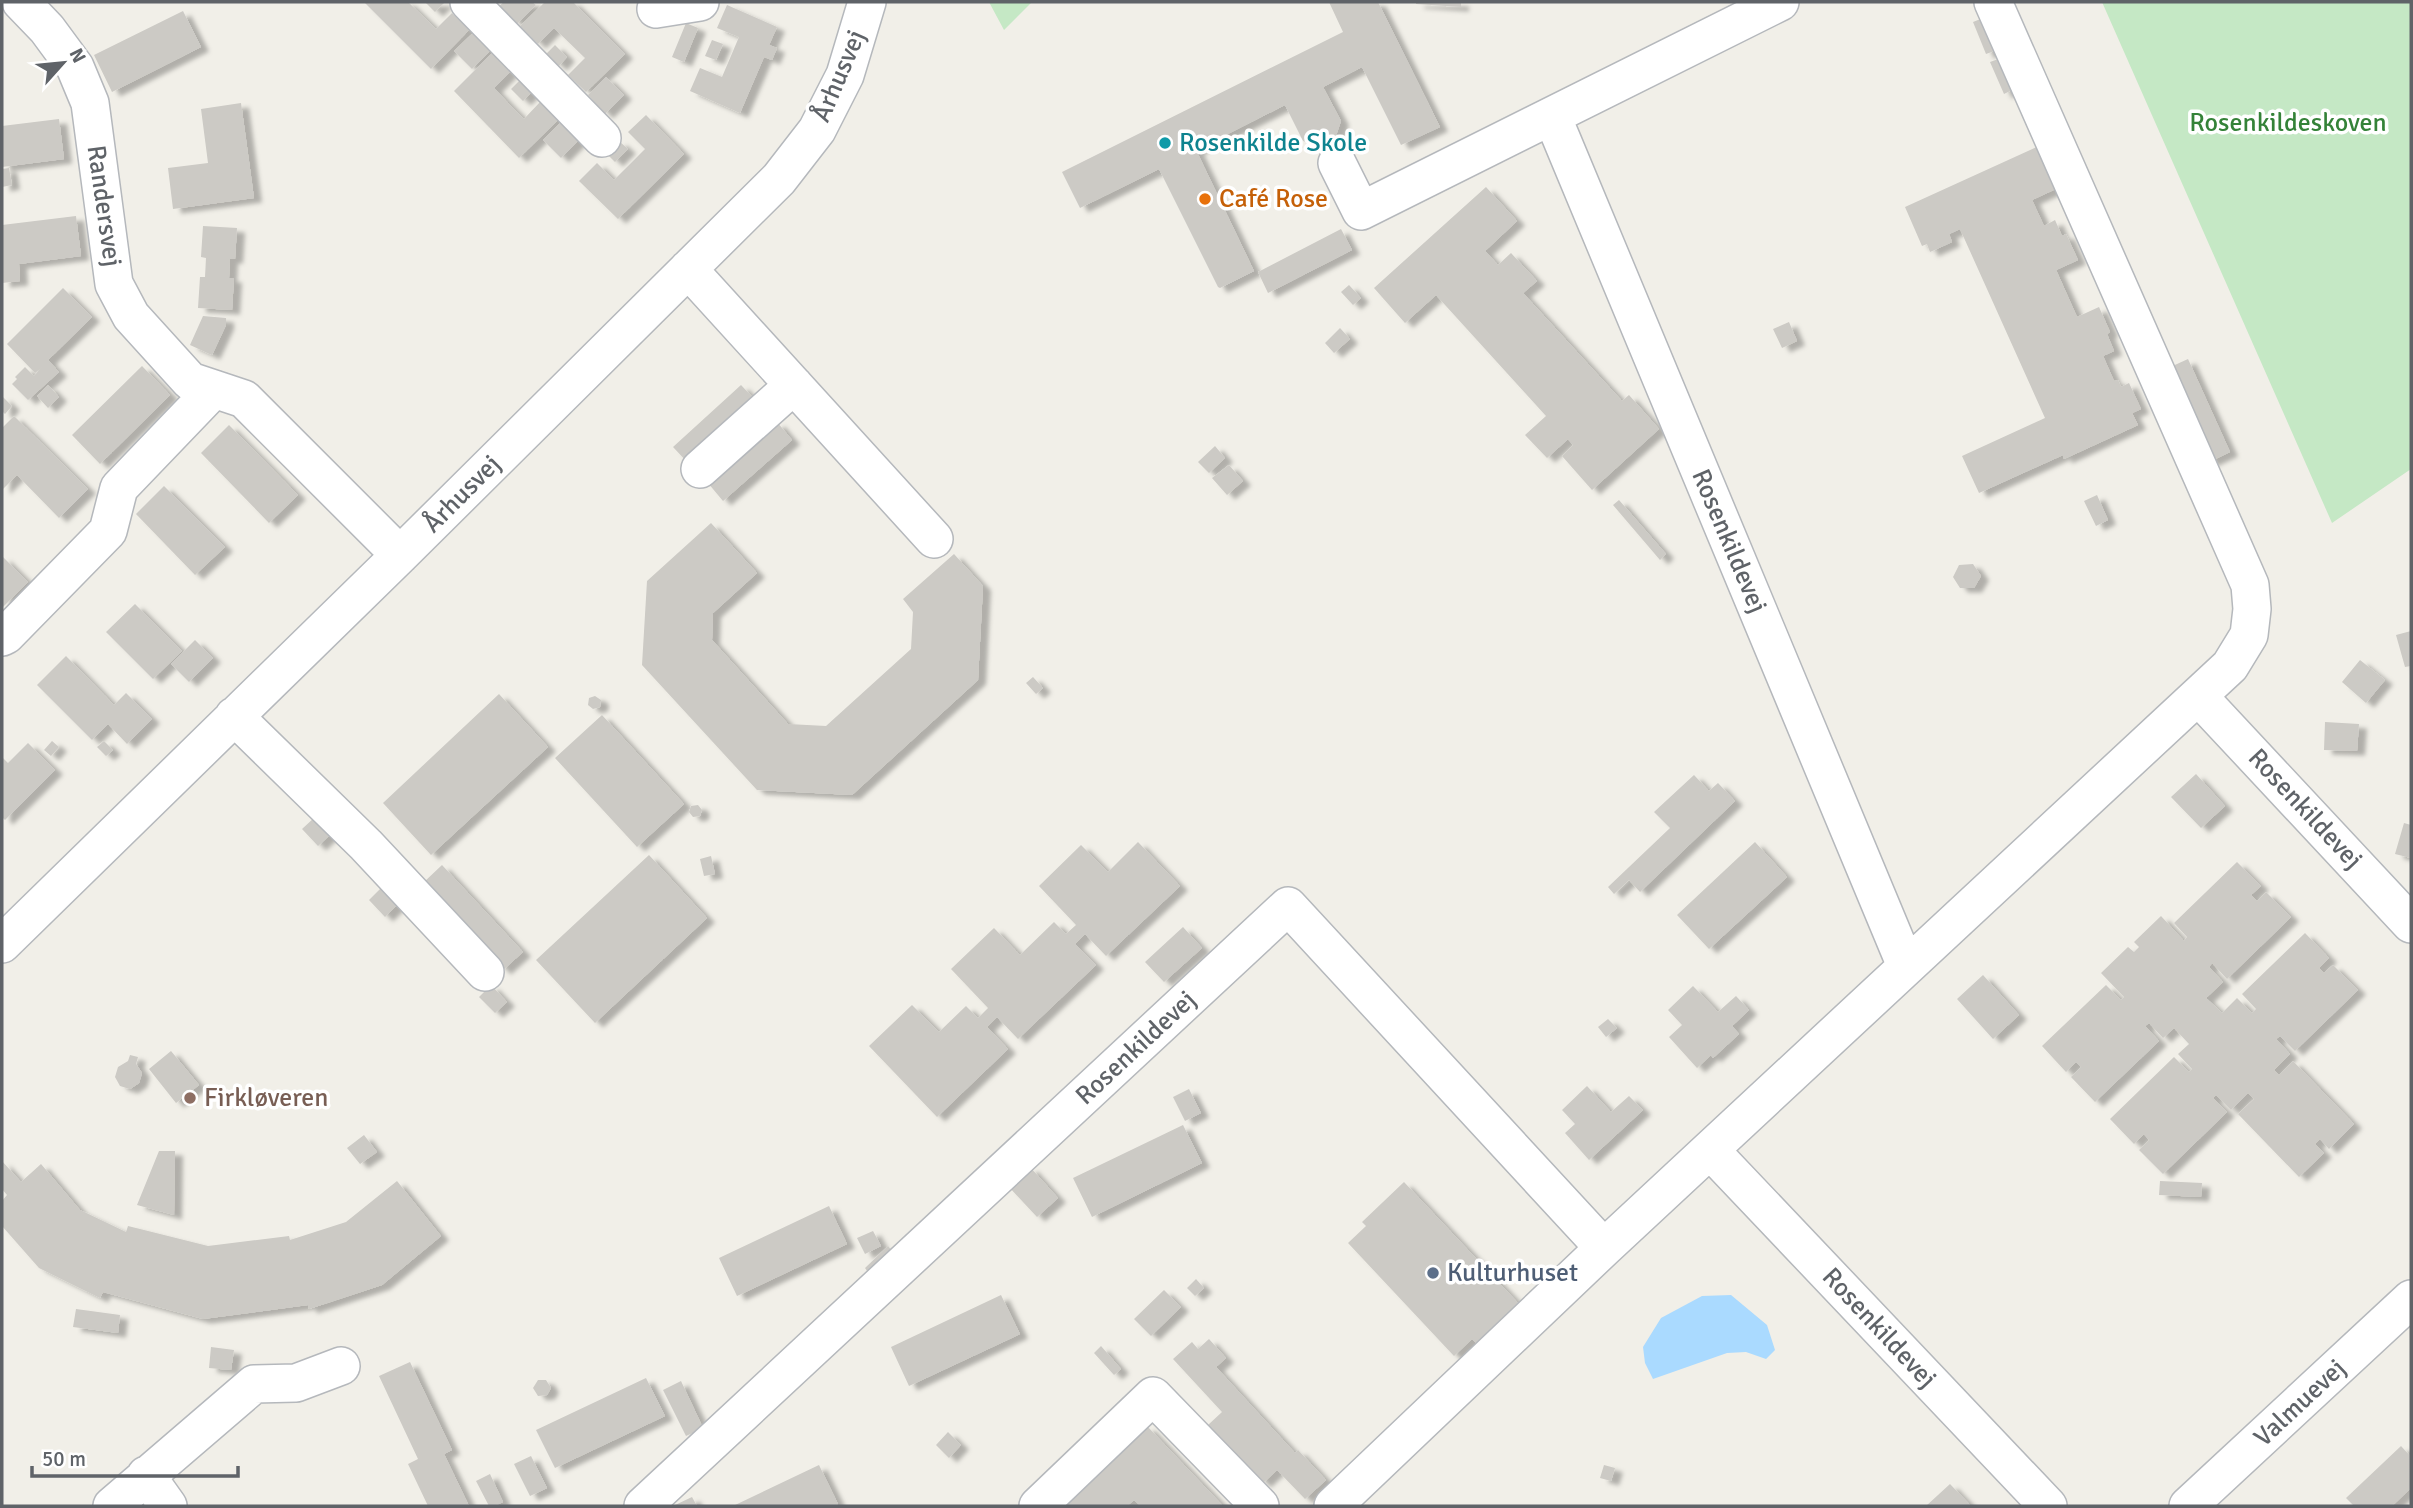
<svg xmlns="http://www.w3.org/2000/svg" width="2413" height="1508" font-family="Signika,sans-serif">
<defs>
<filter id="shadow"><feDropShadow dx="8" dy="4.5" stdDeviation="2" flood-color="#0004"/></filter>
</defs>
<rect width="100%" height="100%" fill="#f1efe8"/>
<path fill="#c5e8c5" d="M989,2H1032L1004,30Z
M2102,2H2411V469L2332,523Z"/>
<path fill="#aadaff" d="M1731,1295L1767,1325L1775,1350L1766,1359L1746,1352L1727,1353L1653,1379L1645,1363L1643,1347L1661,1318L1702,1296Z"/>
<path fill="#cccac5" filter="url(#shadow)" d="M364,2H408L436,29L452,13L469,30L431,69Z
M425,2H445L435,12Z
M504,2H532L536,5L517,24L499,6Z
M545,2H573L625,54L586,92L568,75L585,58L554,28L538,44L520,26Z
M1329,2H1378L1440,127L1401,145L1362,67L1323,87L1341,121L1331,150L1303,141L1285,105L1196,150L1254,271L1220,288L1218,287L1159,169L1080,208L1062,172L1343,32Z
M1416,2H1461V7L1416,4Z
M727,5L777,27L769,45L777,48L772,60L764,57L740,113L690,91L700,68L722,77L739,37L717,28Z
M183,11L201,47L112,92L94,55Z
M1983,18L1997,50L1986,54L1973,22Z
M686,23L698,28L684,62L672,57Z
M473,33L491,50L472,69L454,51Z
M712,40L723,44L716,60L705,56Z
M555,45L567,57L559,66L546,54Z
M492,53L510,72L494,88L509,104L524,119L540,102L558,120L519,158L454,91Z
M2001,58L2014,89L2004,94L1990,62Z
M606,77L624,95L605,114L588,95Z
M520,80L532,92L523,101L511,89Z
M241,103L254,198L173,209L168,168L208,163L201,109Z
M646,115L684,154L618,219L579,181L597,163L614,180L645,149L628,132Z
M59,119L64,159L2,167V126Z
M561,122L579,140L561,158L543,140Z
M619,141L628,149L615,162L606,153Z
M2041,145L2060,187L2032,200L2044,226L2055,220L2062,236L2066,234L2078,260L2056,270L2077,317L2099,307L2110,332L2107,334L2114,351L2103,356L2114,381L2118,380L2121,387L2129,383L2141,409L2132,413L2138,425L2064,459L2063,455L1979,493L1962,456L2045,418L1960,229L1949,234L1952,242L1930,252L1927,244L1922,246L1905,207Z
M9,168L12,185L2,187V169Z
M1486,187L1517,221L1485,251L1498,265L1511,253L1537,281L1523,293L1622,401L1629,395L1659,429L1592,490L1562,456L1573,445L1568,439L1547,458L1525,435L1546,416L1436,295L1405,323L1374,288Z
M76,216L81,256L19,264L20,281L2,283V225Z
M203,226L237,228L235,259H230L229,278H234L232,310L198,308L200,277H205L206,258L201,257Z
M1341,229L1352,250L1268,293L1258,272Z
M1349,285L1361,298L1353,305L1341,292Z
M63,288L92,317L48,360L59,372L28,400L12,384L17,379L15,377L25,367L34,376L42,367L35,373L7,344Z
M203,316L226,318V325L212,355L190,345Z
M1789,322L1797,341L1782,348L1773,329Z
M1340,328L1350,339L1334,353L1325,343Z
M2188,359L2230,452L2209,462L2166,369Z
M142,366L170,395L100,464L72,435Z
M48,385L59,397L48,408L37,396Z
M741,385L757,402L689,464L673,447Z
M2,396L12,406L5,414L2,411Z
M14,416L88,489L59,518L17,475L2,490V428Z
M777,422L792,440L723,501L708,483Z
M229,425L298,495L269,523L201,453Z
M1215,446L1225,458L1209,473L1198,462Z
M1229,465L1243,481L1227,495L1212,478Z
M164,486L225,547L195,575L136,514Z
M2097,495L2108,520L2096,526L2084,501Z
M1619,500L1666,554L1660,560L1613,505Z
M711,523L757,573L713,613L712,640L788,724L826,726L911,649L913,612L903,599L954,554L983,586L978,680L852,795L757,790L642,665L647,581Z
M2,556L28,582L2,608Z
M1973,564L1981,576L1974,588H1960L1953,577L1959,565Z
M135,604L182,651L153,679L106,632Z
M2411,631V666L2405,667L2396,635Z
M195,640L213,658L189,682L171,664Z
M66,656L114,705L126,693L152,719L127,744L108,724L92,740L37,685Z
M2360,660L2385,680L2366,703L2342,682Z
M1033,677L1043,688L1036,694L1026,683Z
M499,694L548,747L431,855L383,803Z
M595,696L601,700L600,707L593,709L588,705L589,698Z
M602,715L684,804L637,847L555,758Z
M2325,722L2359,724L2357,751L2324,750Z
M52,741L59,747L51,756L44,750Z
M104,741L113,750L106,756L97,747Z
M28,743L55,770L5,820L2,817V757L8,763Z
M2196,774L2225,806L2201,828L2171,797Z
M1694,775L1709,791L1718,783L1735,801L1640,892L1629,880L1614,894L1608,887L1670,828L1654,812Z
M698,805L702,810L700,816L693,817L689,812L691,806Z
M315,817L331,834L318,846L302,829Z
M2404,823L2411,825V858L2395,854Z
M1138,842L1180,886L1106,956L1085,934L1075,944L1096,965L1018,1039L997,1017L987,1027L1008,1049L937,1117L869,1046L912,1005L939,1032L966,1006L978,1018L988,1008L951,969L994,928L1020,955L1054,922L1066,934L1076,925L1039,886L1081,845L1108,872Z
M1755,842L1787,877L1709,949L1677,915Z
M649,855L707,918L595,1023L536,960Z
M711,856L715,874L704,876L700,859Z
M2237,862L2261,886L2251,895L2257,901L2266,892L2291,917L2227,979L2212,963L2209,967L2223,982L2206,998L2222,1013L2237,998L2252,1013L2256,1009L2242,994L2305,933L2329,958L2319,968L2324,973L2333,965L2358,990L2295,1051L2280,1036L2276,1039L2290,1054L2274,1070L2279,1075L2293,1061L2354,1124L2329,1149L2320,1139L2315,1144L2324,1153L2299,1177L2238,1114L2254,1099L2248,1093L2231,1110L2216,1095L2213,1098L2227,1112L2163,1174L2139,1150L2149,1140L2144,1134L2134,1144L2110,1119L2174,1057L2189,1072L2192,1069L2178,1054L2189,1044L2174,1028L2163,1038L2149,1023L2145,1026L2159,1041L2095,1102L2071,1077L2081,1067L2076,1062L2066,1072L2042,1046L2106,985L2121,1000L2124,997L2101,973L2128,947L2134,952L2139,947L2134,942L2161,916L2184,941L2187,937L2174,923Z
M442,865L523,952L503,970L423,883Z
M381,888L397,905L385,917L369,900Z
M1183,927L1202,948L1164,982L1145,962Z
M1983,975L2019,1015L1993,1039L1957,999Z
M491,985L507,1002L495,1013L479,997Z
M1693,986L1718,1012L1736,996L1749,1010L1732,1026L1739,1034L1713,1058L1711,1055L1697,1068L1669,1037L1682,1025L1668,1010Z
M1608,1019L1617,1028L1606,1037L1598,1027Z
M171,1051L199,1085L176,1103L149,1069Z
M130,1055L138,1057L136,1064L142,1073L139,1083L130,1089L120,1086L115,1077L118,1067L128,1061Z
M1587,1086L1611,1112L1629,1096L1643,1110L1589,1160L1565,1133L1575,1124L1562,1110Z
M1189,1089L1201,1113L1185,1121L1173,1097Z
M1183,1125L1202,1163L1092,1217L1073,1178Z
M364,1135L377,1152L360,1164L347,1148Z
M159,1151H175L174,1215L137,1205Z
M2,1161L21,1182L41,1164L80,1210L126,1232L128,1226L208,1246L289,1236L290,1240L346,1222L397,1181L441,1236L382,1285L309,1309L308,1305L203,1319L103,1292L100,1298L39,1268L2,1226V1201L7,1195L2,1189Z
M1030,1167L1058,1198L1037,1217L1009,1187Z
M2160,1181L2202,1183L2201,1197L2159,1195Z
M1404,1182L1518,1303L1476,1343L1472,1339L1454,1356L1348,1243L1366,1226L1362,1222Z
M829,1206L847,1244L737,1296L719,1258Z
M873,1231L881,1246L865,1254L857,1238Z
M888,1246L894,1253L870,1275L865,1268Z
M1196,1279L1204,1288L1195,1296L1187,1288Z
M1164,1290L1181,1307L1151,1336L1134,1319Z
M1001,1295L1020,1334L909,1386L891,1347Z
M76,1309L120,1315L118,1333L73,1327Z
M1209,1339L1226,1358L1216,1367L1295,1453L1298,1450L1326,1480L1305,1499L1277,1470L1263,1483L1208,1425L1222,1412L1173,1359L1192,1342L1198,1349Z
M1101,1346L1121,1369L1114,1375L1094,1353Z
M211,1347L234,1350L231,1370L209,1368Z
M410,1362L452,1450L444,1454L469,1506H428L408,1464L418,1459L379,1376Z
M646,1378L665,1416L555,1468L536,1430Z
M538,1380H546L551,1388L547,1395L538,1396L533,1388Z
M681,1381L703,1428L686,1436L663,1390Z
M1147,1426L1223,1506H1141L1134,1500L1127,1506H1062Z
M948,1432L961,1445L949,1458L936,1445Z
M2401,1446L2411,1457V1488L2392,1506H2354L2346,1498Z
M531,1456L547,1488L530,1496L514,1464Z
M819,1465L838,1504L833,1506H733Z
M1604,1465L1615,1468L1611,1481L1600,1478Z
M490,1474L503,1502L494,1506H489L476,1481Z
M1950,1484L1971,1506H1926Z
M692,1497L697,1506H673Z"/>
<g fill="none" stroke-linecap="round" stroke-linejoin="round">
<g stroke="#b5b8bc" stroke-width="40">
<path id="minor" d="M21,2L47,29L75,67L90,103L114,284L131,316L190,381L244,399L400,555
M469,2L602,138
M656,9L700,2
M1552,116L1906,966
M1337,163L1361,211L1780,2
M688,269L934,539
M700,469L794,385
M2,637L6,635L108,531L119,488L214,389
M2198,696L2411,924
M234,716L366,845L485,972
M2,944L400,555L779,179L817,130L845,75L867,2
M1710,1150L2048,1506
M146,1475L168,1506
M112,1506L254,1384L296,1383L341,1366
M643,1506L1288,906L1604,1248
M1038,1506L1153,1396L1260,1506
M1333,1506L1604,1248L2230,666L2249,635L2252,609L2250,585L1993,2
M2188,1506L2411,1299"/>
</g>
<use href="#minor" stroke="#fff" stroke-width="37"/>
</g>
<circle fill="#0f9aa8" stroke="#fff" stroke-width="2.5" cx="1165" cy="143" r="7"/>
<circle fill="#e8710a" stroke="#fff" stroke-width="2.5" cx="1205" cy="199" r="7"/>
<circle fill="#8d6e63" stroke="#fff" stroke-width="2.5" cx="190" cy="1098" r="7"/>
<circle fill="#5c6f8a" stroke="#fff" stroke-width="2.5" cx="1433" cy="1273" r="7"/>
<g text-anchor="middle" dominant-baseline="central" stroke-width="7" stroke-linejoin="round" paint-order="stroke">
<g font-size="26" fill="#5f6368" stroke="#fff">
<text transform="translate(839 76) rotate(-67)">Århusvej</text>
<text transform="translate(104 206) rotate(82)">Randersvej</text>
<text transform="translate(462 494) rotate(-45)">Århusvej</text>
<text transform="translate(1729 541) rotate(67)">Rosenkildevej</text>
<text transform="translate(2305 809) rotate(47)">Rosenkildevej</text>
<text transform="translate(1136 1048) rotate(-43)">Rosenkildevej</text>
<text transform="translate(1879 1328) rotate(47)">Rosenkildevej</text>
<text transform="translate(2300 1403) rotate(-43)">Valmuevej</text>
</g>
<g font-size="26" fill="#348238" stroke="#fff">
<text x="2288" y="123">Rosenkildeskoven</text>
</g>
<g font-size="26" fill="#0d838f" stroke="#fff" text-anchor="start">
<text x="1179" y="143">Rosenkilde Skole</text>
</g>
<g font-size="26" fill="#c56008" stroke="#fff" text-anchor="start">
<text x="1219" y="199">Café Rose</text>
</g>
<g font-size="26" fill="#785e54" stroke="#fff" text-anchor="start">
<text x="204" y="1098">Firkløveren</text>
</g>
<g font-size="26" fill="#4e5e75" stroke="#fff" text-anchor="start">
<text x="1447" y="1273">Kulturhuset</text>
</g>
</g>
<rect width="2413" height="1508" fill="none" stroke="#5f6368" stroke-width="7"/>
<g transform="translate(63 63) rotate(63)" stroke="#ffffff" stroke-width="5" paint-order="stroke">
<path d="M0-5L12 26L0 18L-12 26Z" fill="#5f6368"/>
<text y="-10" font-size="19" font-weight="bold" text-anchor="middle" fill="#5f6368">N</text>
</g>
<path d="M32 1466v10h206v-10" fill="none" stroke="#5f6368" stroke-width="3.5"/>
<text x="42" y="1466" font-size="21" fill="#5f6368" stroke="#ffffff" stroke-width="5" paint-order="stroke">50 m</text>
</svg>
